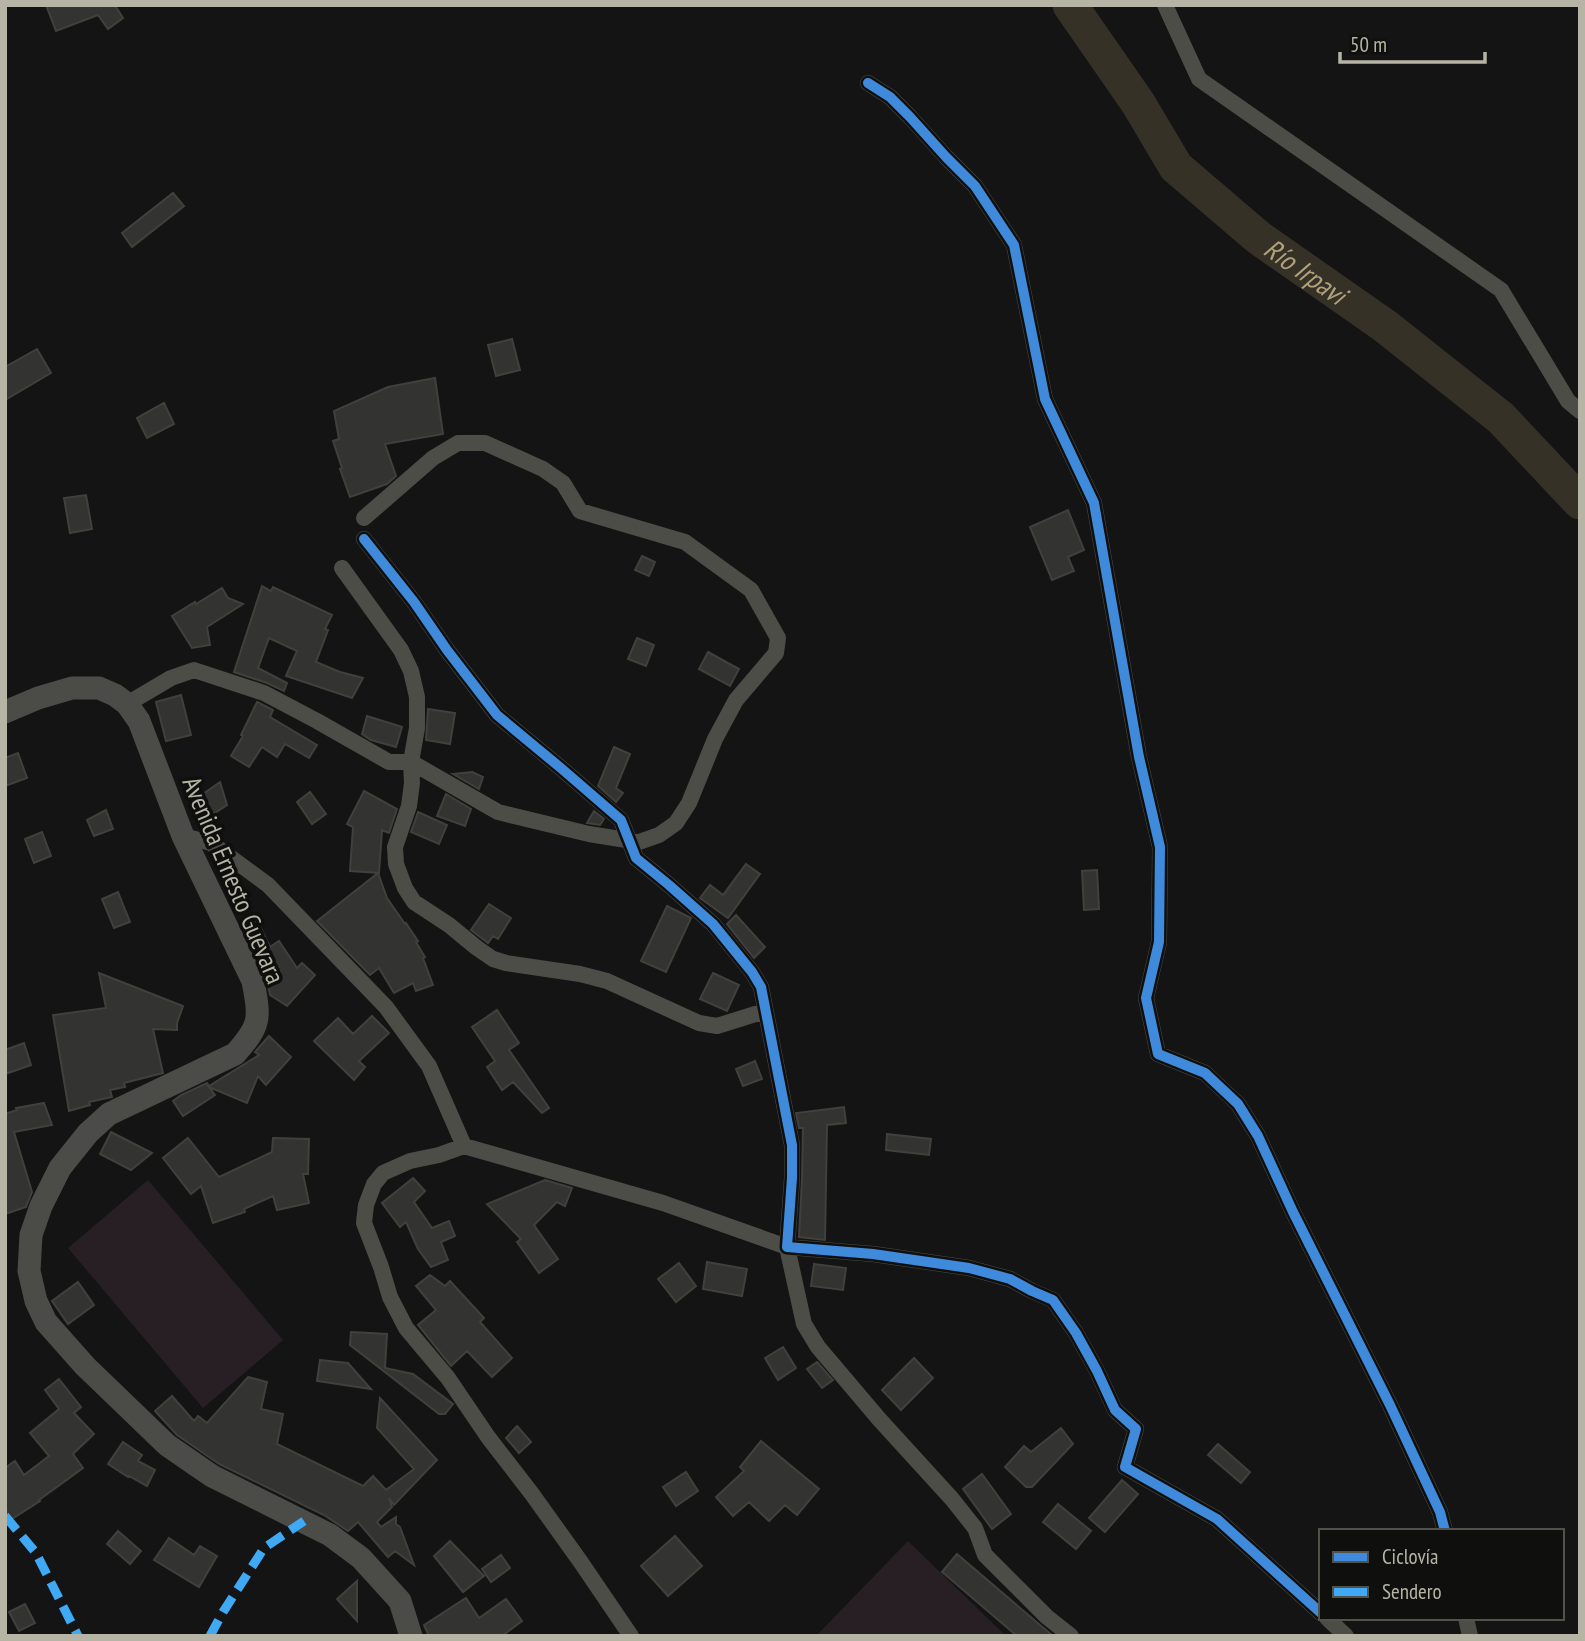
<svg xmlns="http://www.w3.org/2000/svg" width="1585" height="1641" font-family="'PT Sans Narrow',sans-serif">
<rect width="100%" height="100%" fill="#141414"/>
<path fill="#271f24" d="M148,1180L283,1340L203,1408L68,1248Z
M908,1541L1006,1636H820L818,1634Z"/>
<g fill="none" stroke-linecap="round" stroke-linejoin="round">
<path stroke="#353127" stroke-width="35" id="s1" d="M1070,5L1138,103L1176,167L1259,238L1385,326L1501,418L1580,502"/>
</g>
<path fill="#333332" stroke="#40403c" stroke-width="2" d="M46,5H119L116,7L123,18L108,29L98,15L56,31Z
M173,193L184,206L132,247L122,233Z
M512,339L520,370L496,376L488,345Z
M37,349L51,373L5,400V367Z
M435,378L443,434L385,444L396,476L387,484L350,497L340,469L342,468L333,441L339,439L334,411L388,387Z
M164,403L174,424L147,438L137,418Z
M86,495L92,529L70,533L64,498Z
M1068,510L1084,550L1068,557L1074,571L1052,580L1030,527Z
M642,556L655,562L649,576L635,570Z
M262,586L271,591L273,587L332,615L325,629L328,630L316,662L340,672L363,678L352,698L286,676L297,651L269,638L258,668L287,683L284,691L267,683L234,672Z
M222,588L228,598L243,604L207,627L210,645L192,648L172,616L195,602L196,604Z
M637,638L654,645L646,666L628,659Z
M708,652L739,669L730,686L699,669Z
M181,695L191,735L166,741L156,702Z
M257,702L273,710L270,717L317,745L309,758L285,744L277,757L262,747L249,767L231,756L243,736L241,735Z
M428,709L455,713L450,744L426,740Z
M367,716L402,727L396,747L371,740L362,734Z
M614,747L630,754L616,788L623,793L616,802L598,786Z
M18,753L27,778L5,786V758Z
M472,772L483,777L479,789L453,774Z
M220,782L227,805L201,822L190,803Z
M364,791L397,809L389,833L382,830L379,873L350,871L353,827L347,824Z
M310,792L326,814L312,824L297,802Z
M446,794L471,809L465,826L437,816Z
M106,810L113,829L94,836L87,820Z
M594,811L604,819L600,825L587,823Z
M418,812L447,825L439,844L411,832Z
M42,832L51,856L34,863L25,839Z
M746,864L760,874L728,918L700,898L710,885L723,895Z
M1097,870L1099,909L1084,910L1082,871Z
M378,873L387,898L405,924L406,923L418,941L416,942L425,957L423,958L433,985L416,991L413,983L394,993L379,968L370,975L317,921Z
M118,892L130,922L114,928L102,899Z
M489,904L511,918L498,939L493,936L488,943L471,930Z
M667,906L691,918L666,972L641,961Z
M736,915L765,947L754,958L727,924Z
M256,918L270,947L279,941L297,968L302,963L315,975L287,1006L270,995L266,975L242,925Z
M99,973L183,1006L177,1023V1030L153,1029L163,1073L124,1083L125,1087L110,1090L112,1097L89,1102L90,1105L69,1111L53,1015L106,1008Z
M713,973L739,985L727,1011L700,999Z
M497,1010L519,1043L509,1050L549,1108L542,1113L513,1082L502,1090L487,1067L495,1061L472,1027Z
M372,1016L389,1033L359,1061L365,1067L354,1080L314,1041L338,1018L353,1034Z
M269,1036L291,1057L266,1085L258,1076L247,1103L209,1087L215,1095L183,1116L173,1101L181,1095L207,1083L209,1086L259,1055L255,1052Z
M24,1043L31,1065L5,1074V1050Z
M755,1061L762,1079L743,1086L736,1069Z
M44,1103L52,1125L14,1132L32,1192L26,1207L5,1214V1114L17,1110L16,1108Z
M844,1107L846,1123L827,1125L825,1240L799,1237L802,1179L803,1128H799L796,1113Z
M111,1132L152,1153L131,1170L100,1154Z
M887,1134L931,1139L929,1155L886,1150Z
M188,1138L219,1177L272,1152L273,1138L309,1139L308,1174H303L309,1203L277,1210L273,1196L244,1209L245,1212L213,1223L201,1186L191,1194L163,1158Z
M413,1178L425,1191L414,1202L432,1228L449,1221L455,1236L441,1242L448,1260L431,1267L418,1249L406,1222L400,1227L382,1203Z
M545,1180L572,1188L565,1206L557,1202L534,1225L558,1259L539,1273L517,1242L521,1239L487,1204Z
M707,1262L747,1269L742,1296L703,1289Z
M679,1263L696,1286L676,1302L658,1279Z
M814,1264L846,1268L843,1290L811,1286Z
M430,1275L445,1286L450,1281L484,1318L480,1322L512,1358L492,1377L467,1351L451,1366L418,1325L436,1310L416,1286Z
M78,1282L94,1305L68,1324L52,1301Z
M351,1332L387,1334L385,1368L413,1374L453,1404L445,1414H439L350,1345Z
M783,1347L796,1368L778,1380L765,1358Z
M914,1358L933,1378L901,1410L882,1390Z
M320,1360L348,1363L371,1389L317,1381Z
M817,1362L833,1380L822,1388L807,1369Z
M248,1377L267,1382L261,1409L283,1414L277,1444L363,1486L373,1476L386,1490L414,1469L377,1428L380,1398L437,1460L394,1505L389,1498L392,1507L377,1522L381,1527L396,1517V1524L400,1527L414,1565L395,1551L388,1557L358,1522L348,1531L324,1515L219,1464L177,1435L155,1411L172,1396L194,1421L198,1416L207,1423Z
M59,1379L81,1407L74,1413L94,1434L73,1454L83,1468L39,1500L40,1501L12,1519L5,1509V1468L15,1461L24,1475L49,1456L30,1433L59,1409L45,1390Z
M517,1426L531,1442L519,1453L506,1438Z
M1061,1428L1073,1444L1032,1487H1026L1005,1467L1024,1446L1031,1452Z
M761,1441L819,1489L797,1515L785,1505L769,1521L749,1502L733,1516L716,1497L744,1471L740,1467Z
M123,1442L142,1455L138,1461L155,1470L147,1486L129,1476L128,1477L108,1464Z
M1218,1444L1250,1472L1241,1483L1208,1455Z
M686,1472L698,1491L676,1506L663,1487Z
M982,1474L1011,1514L992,1529L963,1489Z
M1122,1480L1138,1494L1105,1532L1089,1518Z
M1058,1504L1091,1531L1076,1549L1043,1522Z
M118,1531L141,1551L130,1564L107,1544Z
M675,1536L702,1566L668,1596L641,1566Z
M169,1538L194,1555L200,1546L217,1556L199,1587L154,1560Z
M450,1541L484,1576L463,1592L434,1556Z
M957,1554L1040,1625L1053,1636H1017L942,1572Z
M501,1555L510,1568L491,1582L482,1569Z
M357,1581V1621L337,1599Z
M466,1598L479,1618L506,1599L522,1621L502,1636H429L424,1625Z
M25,1604L35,1623L19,1631L9,1612Z"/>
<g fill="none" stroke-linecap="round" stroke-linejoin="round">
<path stroke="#4d4d48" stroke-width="16" d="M1165,5L1199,79L1501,290L1568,401L1580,411
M868,83L890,97L910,117L946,157L975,186L1014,245L1045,399L1094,503L1139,757L1160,847L1159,942L1146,998L1158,1054L1205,1073L1238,1104L1258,1136L1293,1212L1390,1405L1440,1512L1445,1531
M364,539L414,602L447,650L497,715L562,769L621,820L636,858L669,885L713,924L752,972L761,987L792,1145V1178L787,1247L873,1254L969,1268L1010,1279L1032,1291L1053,1300L1076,1333L1097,1371L1115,1410L1136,1429L1125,1467L1217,1519L1321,1613
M342,568L401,650L411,671L417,697V728L411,762L412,783L409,806L395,847L396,864L405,888L414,902L449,925L477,948L493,959L506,963L580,974L607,981L699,1023L717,1026L765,1011
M127,704L171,678L194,670L264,693L317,721L389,762H411L498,812L589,834L639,842L659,835L676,823L689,803L715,739L736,700L776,653L778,638L751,590L685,542L580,511L563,483L543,469L485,443H458L433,458L364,518
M183,836L211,843L268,885L386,1007L429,1066L464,1146
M1327,1618L1346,1636
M1466,1618L1470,1636
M631,1636L580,1561L532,1494L488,1437L448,1378L406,1328L390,1297L381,1267L364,1223L366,1205L374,1184L383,1173L410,1161L439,1155L464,1146L663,1203L787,1247L804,1324L818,1347L879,1419L952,1499L975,1528L985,1555L1047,1617L1071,1636"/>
<path stroke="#4b4b47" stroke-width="23" d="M5,712L38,698L72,688H99L115,695L127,704L139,721L183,836L253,981C260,1019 261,1025 235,1054L109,1114L88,1133L60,1168L41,1206L31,1235L29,1271L36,1301L46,1322L85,1366L167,1445L212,1476L330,1535L361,1558L400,1601L411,1636"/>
<path stroke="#3fa9f5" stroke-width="9" stroke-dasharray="18 9" stroke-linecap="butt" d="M5,1516L36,1553L78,1636
M210,1636L223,1612L264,1548L304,1521"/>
<g stroke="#0f100e" stroke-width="15">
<path id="cycleway" d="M868,83L890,97L910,117L946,157L975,186L1014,245L1045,399L1094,503L1139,757L1160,847L1159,942L1146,998L1158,1054L1205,1073L1238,1104L1258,1136L1293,1212L1390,1405L1440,1512L1445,1531
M364,539L414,602L447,650L497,715L562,769L621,820L636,858L669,885L713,924L752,972L761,987L792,1145V1178L787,1247L873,1254L969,1268L1010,1279L1032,1291L1053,1300L1076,1333L1097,1371L1115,1410L1136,1429L1125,1467L1217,1519L1321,1613"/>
</g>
<use href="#cycleway" stroke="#408adc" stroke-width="10"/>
</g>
<g text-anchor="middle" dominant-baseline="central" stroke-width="7" stroke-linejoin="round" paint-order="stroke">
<g font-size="26" fill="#b5b4a5" stroke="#0f100e">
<text transform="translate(234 880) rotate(67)">Avenida Ernesto Guevara</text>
</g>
<g font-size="28" font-style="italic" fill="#b1a17b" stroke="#0f100e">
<text stroke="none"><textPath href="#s1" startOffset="360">Río Irpavi</textPath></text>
</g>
</g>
<rect width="1585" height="1641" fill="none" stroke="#b5b4a5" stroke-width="14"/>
<rect x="1319" y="1529" width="245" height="91" fill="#0f100e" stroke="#51524a" stroke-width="2"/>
<rect x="1333" y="1552" width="35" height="10" fill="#408adc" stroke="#51524a" stroke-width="2"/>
<text x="1382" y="1564" font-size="21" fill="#b5b4a5">Ciclovía</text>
<rect x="1333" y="1587" width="35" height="10" fill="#3fa9f5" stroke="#51524a" stroke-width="2"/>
<text x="1382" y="1599" font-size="21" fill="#b5b4a5">Sendero</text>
<path d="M1340 52v10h145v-10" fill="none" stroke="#b5b4a5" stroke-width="3.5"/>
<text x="1350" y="52" font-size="21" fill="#b5b4a5" stroke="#0f100e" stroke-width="5" paint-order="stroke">50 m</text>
</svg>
